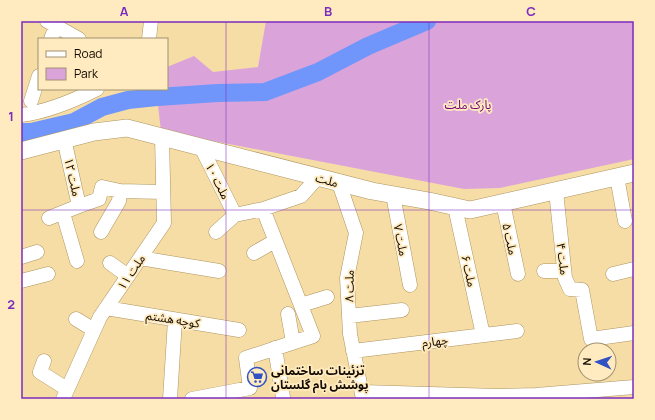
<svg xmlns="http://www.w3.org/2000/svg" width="655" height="420" font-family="Manrope,'Noto Sans Arabic',sans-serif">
<rect width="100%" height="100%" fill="#f6dda6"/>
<path fill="#daa4da" d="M266,21H634V159L500,188L464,189L161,131L156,89H167V67L194,56L213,72L258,67Z"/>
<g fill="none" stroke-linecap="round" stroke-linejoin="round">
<path stroke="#7096fb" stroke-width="18" d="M21,132H31L74,122L102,107L128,100L157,97L218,93L265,92L318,72L368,46L427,21"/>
<g stroke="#ad9560" stroke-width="15">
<path id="minor" d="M47,21L79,39
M51,39L56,26
M149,39L151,21
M31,101L39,76
M21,115C47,112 73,101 97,89
M201,147L235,215
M617,177L625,221
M339,183L356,233L347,278L350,334L363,399
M556,191L565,278L570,289L582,290L591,339L634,333
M393,195L410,285
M503,203L518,274
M79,206L99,199L102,187L120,191L163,192
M455,207L483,335
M63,213L77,261
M49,218L79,206L64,139
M101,232L119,201L120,191
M216,232L235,215L263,209L301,196L318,177
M254,253L275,241
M21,257L37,252
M140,258L219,271
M110,263L128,276
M544,271H564
M613,274L634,269
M21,281L48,274
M301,305L327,297
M106,308L239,330
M288,314L293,342
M349,316L402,310
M76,319L94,330
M275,348L283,397
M353,351L517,331
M44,361L40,372L67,389
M362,392L498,396L536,395L634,387
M63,399L100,317L164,223L162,137
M170,399L175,320
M192,399L250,388L246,358L313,336L263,209"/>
</g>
<g stroke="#ad9560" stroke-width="18">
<path id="major" d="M21,151L94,132L127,128L372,191L429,201L470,210L634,173"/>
</g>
<use href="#minor" stroke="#fff" stroke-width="14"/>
<use href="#major" stroke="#fff" stroke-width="17"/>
</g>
<path fill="none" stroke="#7b2cbf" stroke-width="1" stroke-opacity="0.55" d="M226,21V399M429,21V399M21,210H634"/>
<defs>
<g id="supermarket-ring" transform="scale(1)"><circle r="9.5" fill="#ffebbf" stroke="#3052c2" stroke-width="1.5"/><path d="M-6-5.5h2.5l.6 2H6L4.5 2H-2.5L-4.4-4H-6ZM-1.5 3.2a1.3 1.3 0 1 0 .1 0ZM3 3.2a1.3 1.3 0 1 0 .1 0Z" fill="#3052c2"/></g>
</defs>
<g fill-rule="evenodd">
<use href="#supermarket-ring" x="257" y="377"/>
</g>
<g text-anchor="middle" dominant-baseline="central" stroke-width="3.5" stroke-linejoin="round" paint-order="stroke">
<g font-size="12" fill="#740079" stroke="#ffebbf">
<text x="468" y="104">پارک ملت</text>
</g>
<g font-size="12" fill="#120a00" stroke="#ffebbf">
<text transform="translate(73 177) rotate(77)">۱۲ ملت</text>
<text transform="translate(327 180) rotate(15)">ملت</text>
<text transform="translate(218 181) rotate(63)">ملت ۱۰</text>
<text transform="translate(510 239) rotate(78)">۵ ملت</text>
<text transform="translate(401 240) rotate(79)">۷ ملت</text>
<text transform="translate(563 259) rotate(83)">۴ ملت</text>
<text transform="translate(469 271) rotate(78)">۶ ملت</text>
<text transform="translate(131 272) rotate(-56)">۱۱ ملت</text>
<text transform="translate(349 286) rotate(-89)">۸ ملت</text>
<text transform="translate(173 319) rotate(9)">کوچه هشتم</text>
<text transform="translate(435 341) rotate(-7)">چهارم</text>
</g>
<g font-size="12" font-weight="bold" fill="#120a00" stroke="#ffebbf" text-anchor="start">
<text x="271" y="370">تزئینات ساختمانی<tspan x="271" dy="14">پوشش بام گلستان</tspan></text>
</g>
</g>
<rect width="655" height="420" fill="none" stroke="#ffebbf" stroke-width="44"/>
<rect x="38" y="38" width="130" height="52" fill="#ffebbf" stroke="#a09173"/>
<rect x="46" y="51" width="20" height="6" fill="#ffffff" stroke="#a09173"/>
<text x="74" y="58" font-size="12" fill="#120a00">Road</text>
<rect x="46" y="68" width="20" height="12" fill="#daa4da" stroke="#a09173"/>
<text x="74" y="78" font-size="12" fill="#120a00">Park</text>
<g transform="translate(597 362) rotate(273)"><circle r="19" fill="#ffebbf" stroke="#a09173"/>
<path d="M0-3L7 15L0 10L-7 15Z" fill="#3052c2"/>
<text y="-6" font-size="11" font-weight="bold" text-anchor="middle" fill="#120a00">N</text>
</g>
<rect x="22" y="22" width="611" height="376" fill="none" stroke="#7b2cbf" stroke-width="1.5"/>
<g font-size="13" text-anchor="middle" font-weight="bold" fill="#7b2cbf">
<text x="124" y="16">A</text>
<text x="328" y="16">B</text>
<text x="531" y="16">C</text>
<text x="11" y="121">1</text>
<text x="11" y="309">2</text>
</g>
</svg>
